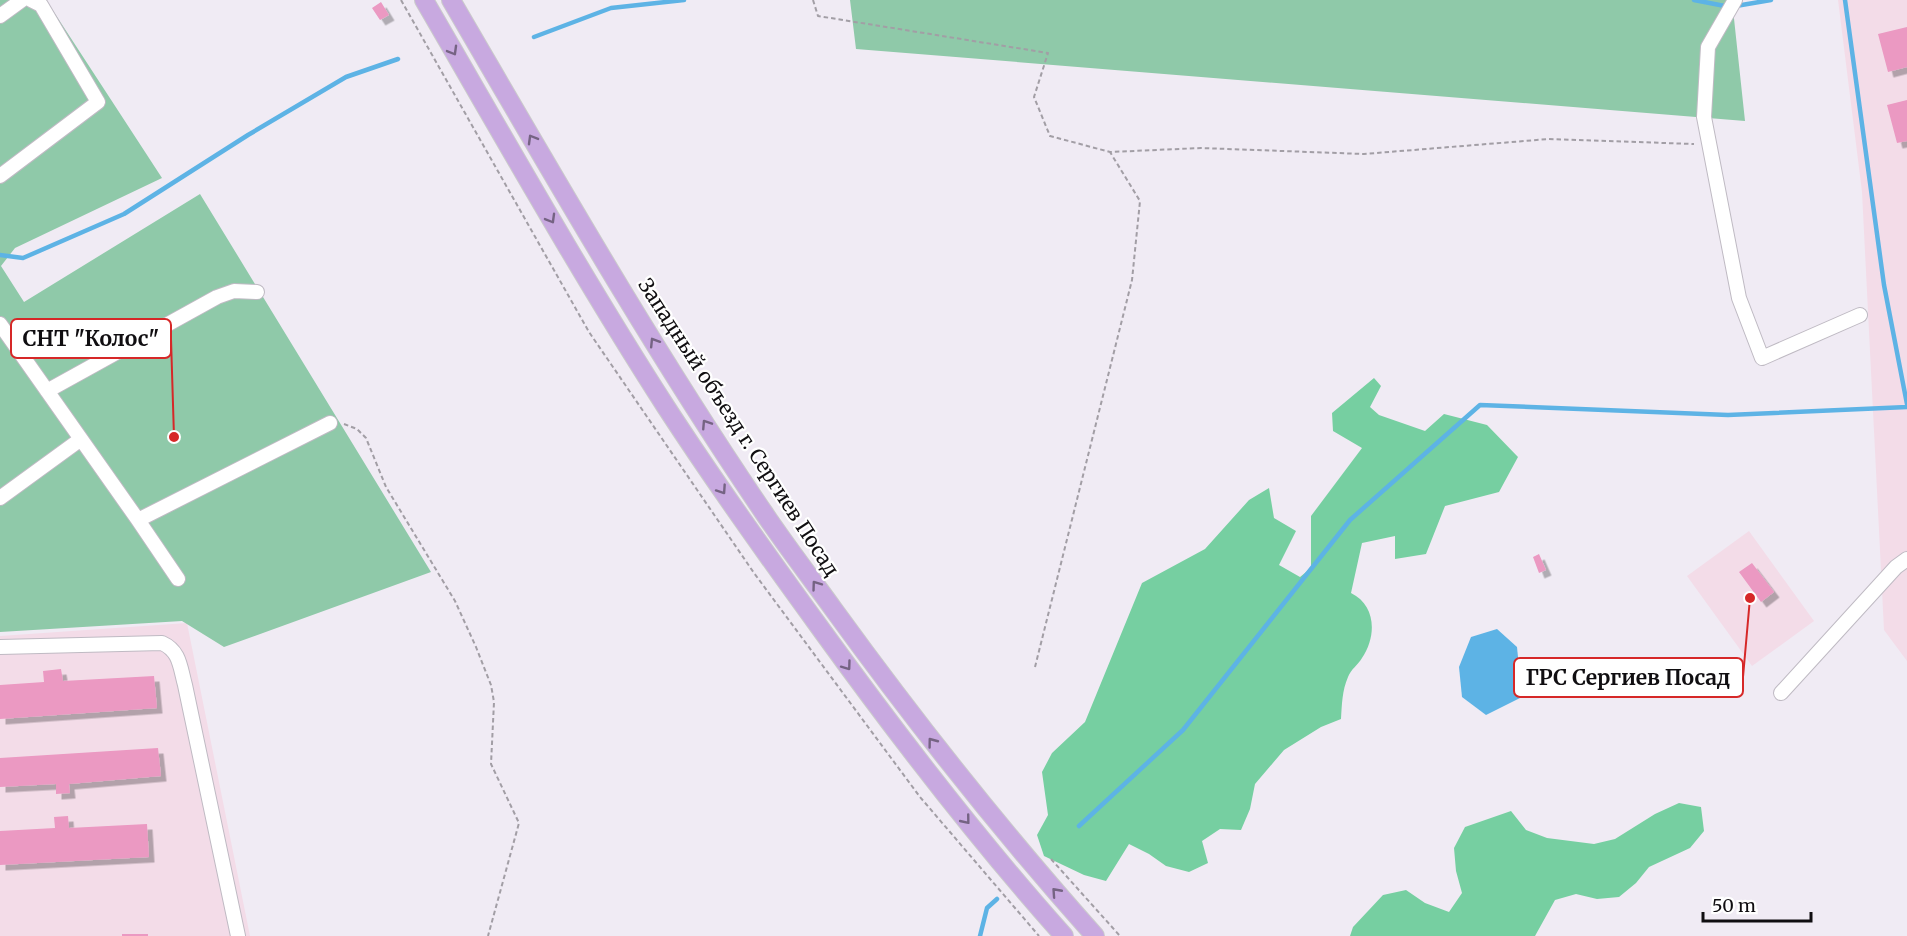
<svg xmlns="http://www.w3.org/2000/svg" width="1907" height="936" font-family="Merriweather,serif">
<defs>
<filter id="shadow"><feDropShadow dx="5.5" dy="5.5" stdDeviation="0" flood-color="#0004"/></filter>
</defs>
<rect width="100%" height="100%" fill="#f0ebf4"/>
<path fill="#f3dce8" d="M1838,0H1907V661L1884,630L1862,192Z
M1749,531L1814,621L1752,666L1687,576Z
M187,623L250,936H0V636Z"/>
<path fill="#8fc9a9" d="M0,0H46L162,178L15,248L1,266L24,302L200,194L431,572L224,647L182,621L0,632Z
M850,0H1732L1745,121L856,49Z"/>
<path fill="#76cfa1" d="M1374,378L1381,386L1370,407L1379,415L1425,431L1444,414L1487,425L1518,457L1499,492L1445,506L1426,554L1395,559V536L1362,543L1351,593C1376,605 1377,636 1362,658C1358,665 1351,669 1348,677C1342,691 1342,704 1341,719L1321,727L1284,750L1255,784L1250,809L1241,830L1220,829L1202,841L1208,863L1189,872L1166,866L1149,854L1129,844L1106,881L1084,875L1044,856L1037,835L1048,815L1042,772L1052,753L1085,722L1142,583L1205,549L1249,500L1269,488L1274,518L1296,531L1279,565L1300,577L1311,568V516L1362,448L1333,431L1332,413Z
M1679,803L1701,807L1704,831L1690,848L1649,867L1636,883L1619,897L1597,899L1576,894L1555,900L1535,936H1350L1353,927L1383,895L1406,890L1425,903L1449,912L1462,893L1456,871L1454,848L1465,827L1511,811L1526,830L1547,838L1594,844L1615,839L1655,814Z"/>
<path fill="#5db3e5" d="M1497,629L1517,647L1522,697L1486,715L1462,697L1459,667L1471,637Z"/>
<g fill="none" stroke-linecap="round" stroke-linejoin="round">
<path stroke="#5db3e5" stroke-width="4.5" d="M1694,0L1730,7L1771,0
M1845,0L1884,285L1907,404
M534,37L611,8L684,0
M0,255L23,258L124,214L248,135L346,77L398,59
M1079,826L1183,730L1350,520L1480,405L1728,415L1907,407
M980,936L987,908L997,899"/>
</g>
<path fill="#eb99c2" filter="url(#shadow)" d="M381,2L389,15L380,20L372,8Z
M1907,27V67L1888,72L1878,34Z
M1907,100V141L1897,143L1887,105Z
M1539,554L1546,570L1539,573L1533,557Z
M1752,563L1774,592L1761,602L1739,572Z
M61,669L63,681L154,676L157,708L0,719V685L44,682L43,671Z
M158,748L161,776L69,784L70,793L56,794V784L0,787V758Z
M68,816L69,828L147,824L149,857L0,865V831L55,828L54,817Z
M122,934H148V936H122Z"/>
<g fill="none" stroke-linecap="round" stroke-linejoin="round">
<g stroke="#bfbac3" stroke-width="16">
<path id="minor" d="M1735,0L1708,47L1704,117L1739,298L1762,358L1860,315
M0,16L22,0
M0,176L98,102L41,5L31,0
M0,324L138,520L178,579
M47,391L217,297L234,291L257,292
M0,498L81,439
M138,520L330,423
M0,647L162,643C180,651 180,667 185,685L238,936
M1781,693L1896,567L1907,559"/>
</g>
<g stroke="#cacacb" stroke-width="20">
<path id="major" d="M424,0C503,136 581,275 666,407C716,484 769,558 823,632C899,737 978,840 1064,936
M451,0C552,173 651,347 764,513C786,546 811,578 834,610C916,723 1002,832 1095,936"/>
</g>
<path stroke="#a29ea5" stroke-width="2" stroke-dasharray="4.5 3" stroke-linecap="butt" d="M401,0L589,332L754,573L920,797L1039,936
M813,0L818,16L1048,53L1034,97L1050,136L1110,152L1201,148L1364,154L1549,139L1694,144
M344,424L357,429L366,438L386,487L455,601L476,647L491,685L494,702L491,764L519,823L488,936
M1035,667L1132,280L1140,201L1110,152
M1051,859L1120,936"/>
<use href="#minor" stroke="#fff" stroke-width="14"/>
<use href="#major" stroke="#c8a9e0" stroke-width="18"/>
</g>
<defs><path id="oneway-chevron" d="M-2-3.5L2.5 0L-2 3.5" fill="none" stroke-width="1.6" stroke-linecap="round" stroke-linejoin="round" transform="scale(1.5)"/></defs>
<g stroke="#756383">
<use href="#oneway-chevron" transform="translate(453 51) rotate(60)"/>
<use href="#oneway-chevron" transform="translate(532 139) rotate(-120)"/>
<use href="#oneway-chevron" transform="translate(551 219) rotate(60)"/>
<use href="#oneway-chevron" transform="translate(654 342) rotate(-122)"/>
<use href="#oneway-chevron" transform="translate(706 424) rotate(-123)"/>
<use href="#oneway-chevron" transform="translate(722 490) rotate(56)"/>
<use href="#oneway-chevron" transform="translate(816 585) rotate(-126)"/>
<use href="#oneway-chevron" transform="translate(847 666) rotate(54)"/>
<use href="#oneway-chevron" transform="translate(932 742) rotate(-127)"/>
<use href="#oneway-chevron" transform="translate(966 820) rotate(51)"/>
<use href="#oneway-chevron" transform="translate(1056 892) rotate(-132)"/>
</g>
<g text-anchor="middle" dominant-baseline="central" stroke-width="4.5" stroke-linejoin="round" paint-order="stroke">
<g font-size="20" fill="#100e11" stroke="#fff">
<text transform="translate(739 427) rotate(57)">Западный объезд г. Сергиев Посад</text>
</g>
</g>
<path fill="none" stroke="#d62828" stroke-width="2" d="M174 437L171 339M1750 598L1743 677"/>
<g fill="#d62828" stroke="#fff" stroke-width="2">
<circle cx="174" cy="437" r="6"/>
<circle cx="1750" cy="598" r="6"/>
</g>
<g fill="#fff" stroke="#d62828" stroke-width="2">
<rect x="11" y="319" width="160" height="39" rx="6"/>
<rect x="1514" y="658" width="229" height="39" rx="6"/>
</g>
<g font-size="21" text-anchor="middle" font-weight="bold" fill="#100e11">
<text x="91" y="346">СНТ "Колос"</text>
<text x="1628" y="685">ГРС Сергиев Посад</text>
</g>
<path d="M1703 912v9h108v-9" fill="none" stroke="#100e11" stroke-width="3"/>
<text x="1712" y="912" font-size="18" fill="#100e11" stroke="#ffffff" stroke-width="4.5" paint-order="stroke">50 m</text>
</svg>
